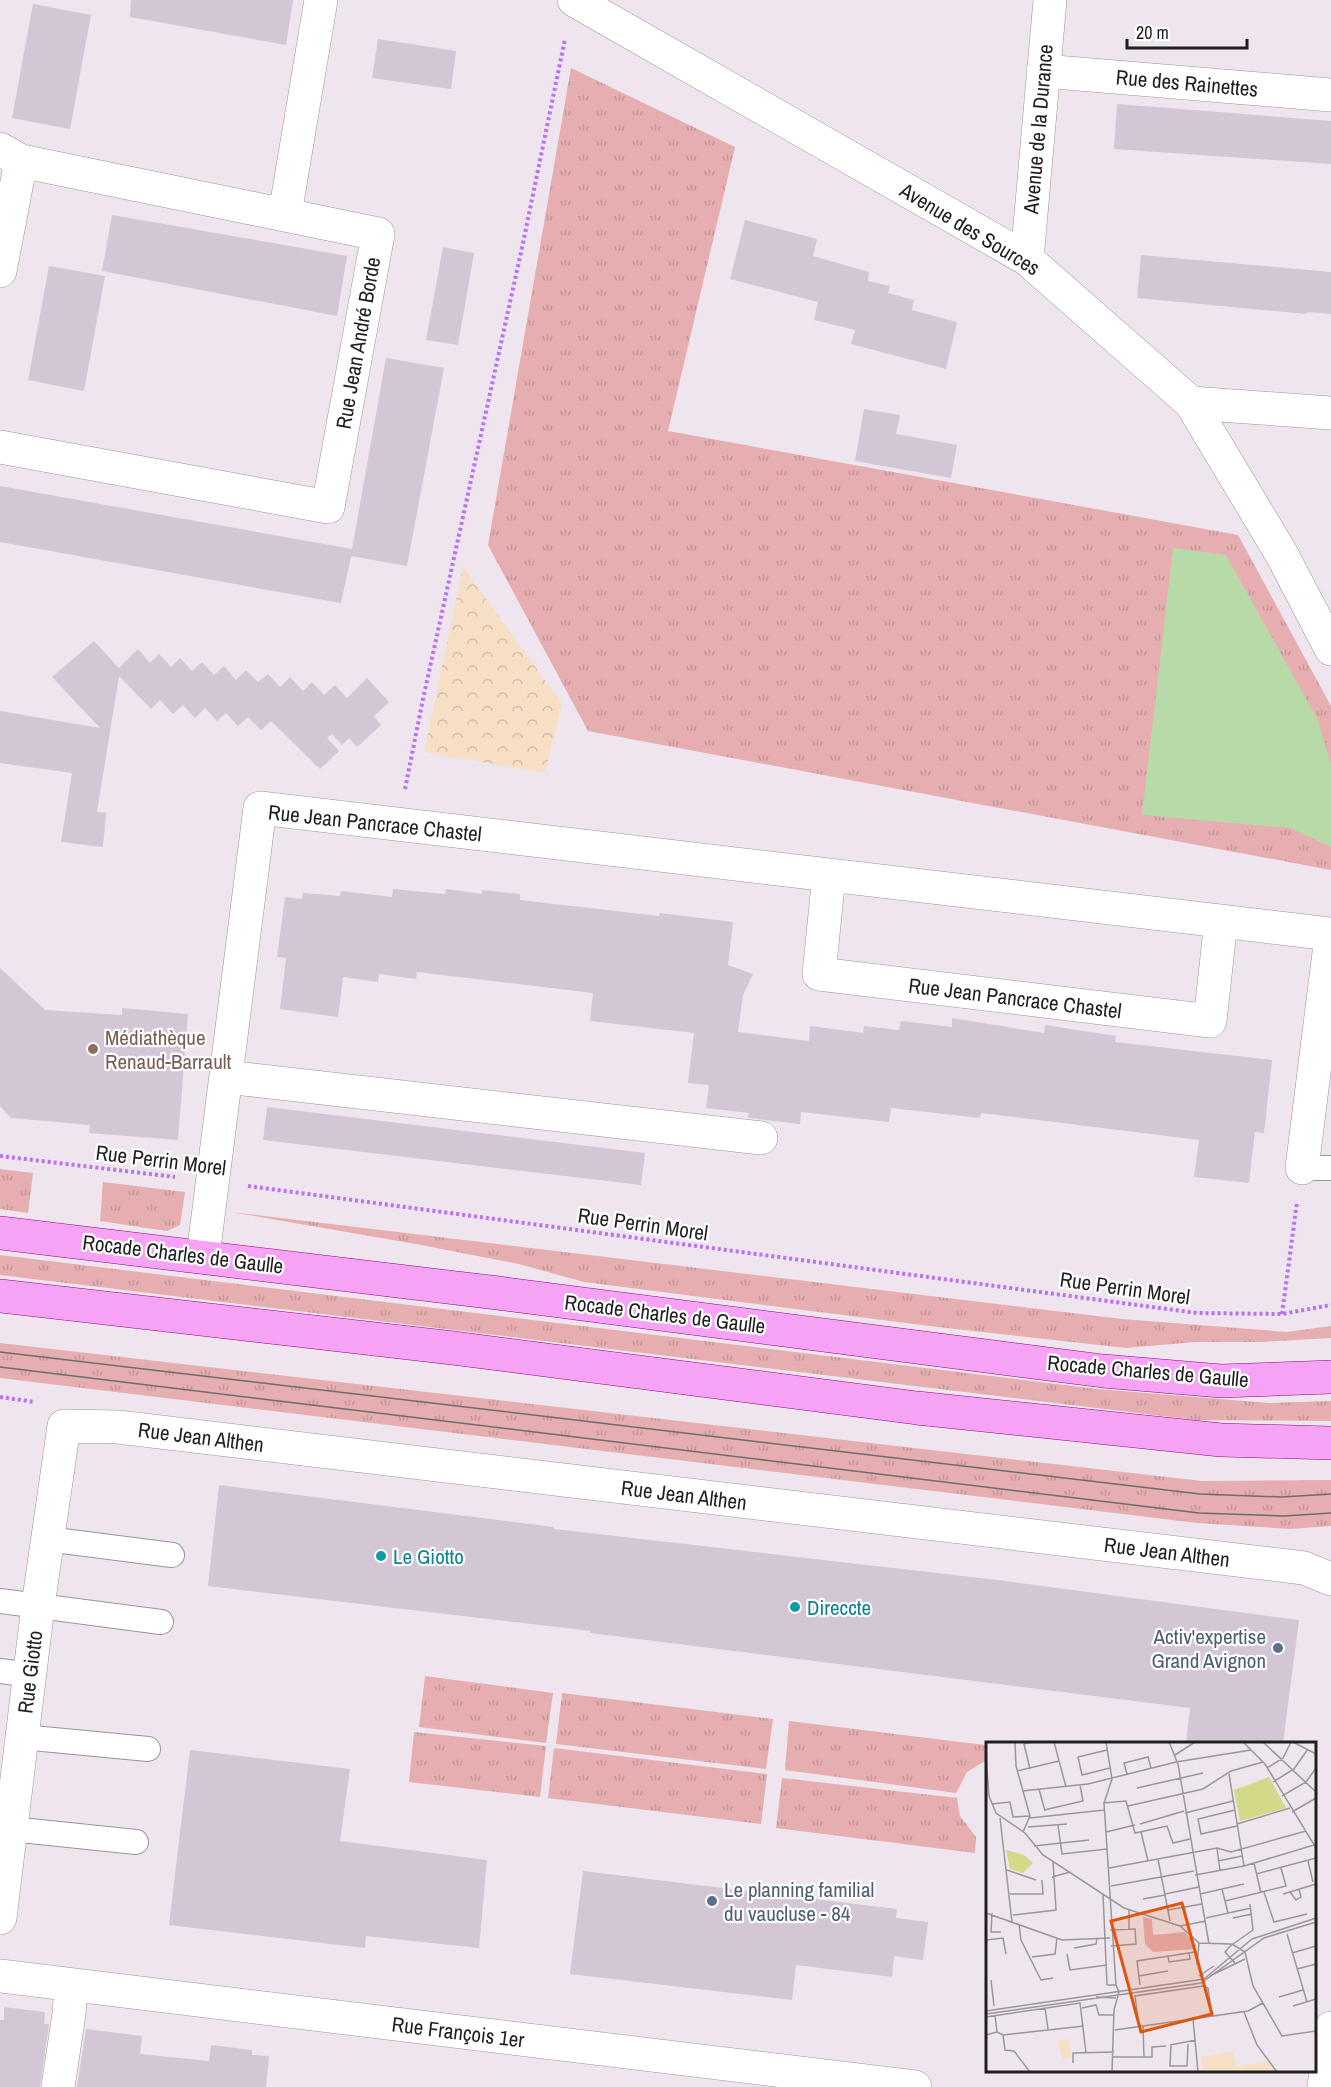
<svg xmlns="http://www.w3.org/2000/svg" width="1331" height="2087" font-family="'Archivo Narrow',sans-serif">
<defs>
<pattern id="grass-tufts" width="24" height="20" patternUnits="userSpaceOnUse" patternTransform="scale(1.5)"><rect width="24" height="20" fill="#e6aeb0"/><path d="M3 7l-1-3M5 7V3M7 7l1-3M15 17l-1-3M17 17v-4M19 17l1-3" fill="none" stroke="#c59597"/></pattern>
<pattern id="park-crowns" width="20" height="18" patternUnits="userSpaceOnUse" patternTransform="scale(1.5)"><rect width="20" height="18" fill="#f6dfc5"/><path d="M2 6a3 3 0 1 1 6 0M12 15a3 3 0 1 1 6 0" fill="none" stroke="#d2bfa9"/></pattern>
</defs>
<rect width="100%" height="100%" fill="#efe5ee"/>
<path fill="url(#grass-tufts)" d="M571,68L735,147L668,431L1238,535L1331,706V870L588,731L488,545Z
M0,1169L33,1173L28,1213L0,1209Z
M103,1182L185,1192L180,1225L167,1231L100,1221Z
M231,1212L1122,1319L1287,1332L1331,1326V1338L1261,1342H1195L1126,1348L938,1327L584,1282L519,1264L416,1244Z
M0,1255L1097,1389L1269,1403L1331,1401V1421L1196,1420L0,1275Z
M0,1343L1202,1481L1331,1480V1526L1290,1529L1197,1523L0,1378Z
M425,1676L553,1693L546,1743L419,1727Z
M562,1693L773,1719L766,1769L556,1744Z
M789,1721L985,1745V1761L967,1772L956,1793L785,1770Z
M414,1732L546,1746L540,1797L409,1782Z
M554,1748L767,1774L761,1824L548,1798Z
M782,1778L957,1798L960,1816L976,1837L975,1853L776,1828Z"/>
<path fill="url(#park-crowns)" d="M463,567L562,704L545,773L424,752Z"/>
<path fill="#b8daa8" d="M1173,548L1226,555L1318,720L1331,765V847L1290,828L1142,815Z"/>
<path fill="#d3c6d5" d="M131,0H293L286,45L130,17Z
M33,4L91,15L70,129L12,118Z
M378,39L456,51L451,89L372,78Z
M1117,104L1331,121V164L1114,149Z
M112,215L347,256L337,316L102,271Z
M745,220L817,239L813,256L869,272L868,281L890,286L888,293L914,300L912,310L957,322L946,369L851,344L855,330L814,320L818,302L730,279Z
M443,247L474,253L458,345L426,340Z
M1141,255L1331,272V314L1307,312L1306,314L1137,298Z
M49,266L105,276L84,391L28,380Z
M386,358L444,368L407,566L351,556L352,552L341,603L0,542V486L352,549Z
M864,409L900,415L896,434L957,445L951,478L855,461Z
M94,641L119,668L138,649L150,663L159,654L171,667L180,658L192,671L202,662L214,675L224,666L236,680L246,670L258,682L268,674L280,687L290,677L303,691L312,682L324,695L335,685L347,698L367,678L389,702L374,716L381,725L357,747L349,738L342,745L332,734L327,738L339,751L320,769L271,721L261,730L248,717L238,726L226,713L217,721L205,708L195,718L183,705L173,714L160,700L151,709L119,676L97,812L106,813L103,847L61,842L72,773L0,763V711L100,728L52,677Z
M393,889L445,894L446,889L482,894V890L520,894V900L659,916L660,913L733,922L728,965L753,974L743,995L738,1032L809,1041L810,1026L863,1033L864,1026L899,1030L901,1021L952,1027V1018L1044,1033L1045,1025L1116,1036L1115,1042L1272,1060L1264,1133L1255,1132L1249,1183L1194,1177L1199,1140L981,1113L980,1118L891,1108L889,1122L801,1112L800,1124L748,1118L749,1113L706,1108L709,1085L688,1083L694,1033L590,1021L593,993L417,972L416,979L379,974L378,982L343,977L338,1017L280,1009L286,958L277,957L285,897L302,899L303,893L340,896L341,891L392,897Z
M0,968L45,1010L122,1015V1008L188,1014L178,1140L89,1133L90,1125L11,1118L0,1106Z
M267,1107L645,1153L641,1185L263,1140Z
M219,1485L554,1527V1529L998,1580L1299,1620L1283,1743H1186L1190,1708L590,1633L591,1631L208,1586Z
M190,1750L350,1769L340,1841L487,1860L479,1948L366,1936L365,1948L169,1925Z
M583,1871L897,1909L896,1918L928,1922L923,1960L894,1956L892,1977L796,1965L792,2000L570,1974Z
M4,2007L45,2012L44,2024H49L40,2087H0V2020H4Z
M86,2029L142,2036L140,2054L209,2061L211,2045L252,2050V2055L269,2056L266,2087H77Z"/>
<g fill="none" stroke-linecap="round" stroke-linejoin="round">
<g stroke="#969696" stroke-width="26">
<path id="service" d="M1302,1168H1331
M47,1539L172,1555
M0,1601L161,1622
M0,1671L30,1675
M22,1737L148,1749
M11,1829L136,1842"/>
</g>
<g stroke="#969696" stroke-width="34">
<path id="minor" d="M574,0L1027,259L1191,403L1281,553L1331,649
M1043,71L1331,95
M0,149L21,161L378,234L328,507L0,447
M285,214L321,0
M1027,259L1050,0
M0,271L21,161
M1191,403L1331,413
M829,875L819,974L1210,1021L1221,921
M226,1077L761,1138
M1302,1168L1331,937
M203,1256L260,808L1331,934
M0,1918L38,1606L64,1426L118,1427L1304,1568L1331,1579
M0,1976L915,2087
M58,2087L69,2014L71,1985
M1324,2087L1331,2028"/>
</g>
<g stroke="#900980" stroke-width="34">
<path id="primary" d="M0,1233L498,1293L1103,1371L1221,1381L1331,1377
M0,1296L453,1348L917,1408L1221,1440L1331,1443"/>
</g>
<path stroke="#b973f2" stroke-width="4" stroke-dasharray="3 3" stroke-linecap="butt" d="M405,789L423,699L523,243L565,39
M0,1156L175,1177
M248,1186L1197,1313L1282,1314L1331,1305
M1282,1314L1297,1202
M0,1397L35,1402"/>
<use href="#service" stroke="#fff" stroke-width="24"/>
<use href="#minor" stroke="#fff" stroke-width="33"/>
<use href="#primary" stroke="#f6a3f5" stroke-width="33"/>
<path stroke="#6d6d6d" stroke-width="1.5" d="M0,1352L1200,1494L1282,1497L1331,1494
M0,1367L1199,1513L1284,1516L1331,1513"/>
</g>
<circle fill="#8d6e63" stroke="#fff" stroke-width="2" cx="93" cy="1049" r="6"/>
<g fill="#0f9aa8" stroke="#fff" stroke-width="2">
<circle cx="381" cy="1556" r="6"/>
<circle cx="795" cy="1607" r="6"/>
</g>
<g fill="#5c6f8a" stroke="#fff" stroke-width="2">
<circle cx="1278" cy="1648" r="6"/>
<circle cx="712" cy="1901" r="6"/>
</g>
<g text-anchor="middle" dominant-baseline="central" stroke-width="4.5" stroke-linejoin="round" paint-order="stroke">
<g font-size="21" fill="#1f1f1f" stroke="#fff">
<text transform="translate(1187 83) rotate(5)">Rue des Rainettes</text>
<text transform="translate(1038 129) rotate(-85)">Avenue de la Durance</text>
<text transform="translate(970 229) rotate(31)">Avenue des Sources</text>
<text transform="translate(358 343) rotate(-80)">Rue Jean André Borde</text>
<text transform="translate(375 823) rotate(6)">Rue Jean Pancrace Chastel</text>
<text transform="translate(1015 998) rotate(7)">Rue Jean Pancrace Chastel</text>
<text transform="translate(161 1160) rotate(7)">Rue Perrin Morel</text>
<text transform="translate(643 1224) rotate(8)">Rue Perrin Morel</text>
<text transform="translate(183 1254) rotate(7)">Rocade Charles de Gaulle</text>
<text transform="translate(1125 1288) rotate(8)">Rue Perrin Morel</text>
<text transform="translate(665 1314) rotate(7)">Rocade Charles de Gaulle</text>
<text transform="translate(1148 1371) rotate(5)">Rocade Charles de Gaulle</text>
<text transform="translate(201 1437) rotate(7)">Rue Jean Althen</text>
<text transform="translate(684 1495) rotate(7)">Rue Jean Althen</text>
<text transform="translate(1167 1552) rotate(7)">Rue Jean Althen</text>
<text transform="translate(30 1672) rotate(-83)">Rue Giotto</text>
<text transform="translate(458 2032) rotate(7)">Rue François 1er</text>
</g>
<g font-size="21" fill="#785e54" stroke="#fff" text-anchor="start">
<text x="105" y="1037">Médiathèque<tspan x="105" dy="24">Renaud-Barrault</tspan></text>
</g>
<g font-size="21" fill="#0d838f" stroke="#fff" text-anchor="start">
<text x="393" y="1556">Le Giotto</text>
<text x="807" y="1607">Direccte</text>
</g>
<g font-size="21" fill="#4e5e75" stroke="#fff" text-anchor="end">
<text x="1266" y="1636">Activ'expertise<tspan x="1266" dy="24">Grand Avignon</tspan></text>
<text x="724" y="1889" text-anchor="start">Le planning familial<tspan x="724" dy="24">du vaucluse - 84</tspan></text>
</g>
</g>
<g transform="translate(986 1742)">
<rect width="330" height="330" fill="#efe5ee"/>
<path d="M157,175L166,177L167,193L199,190L210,203L209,207L167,210L159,202Z" fill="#e6aeb0"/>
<path d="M83,297L85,316L76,317L72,299ZM246,309L251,325L281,319L289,330H217L215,315Z" fill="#f6dfc5"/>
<path d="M283,35L300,66L254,79L248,48ZM20,108L38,113L47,121L37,131L24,127Z" fill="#d4d988"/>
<path fill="none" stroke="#9c969b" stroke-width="1.5" d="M29,0L30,24L44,74L37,90M68,0L80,45M120,0L126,37L118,61L130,243M183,0L192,22L223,202M257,0L279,22L330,106M277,0L330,50M307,0L330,12M121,8L92,15L96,33L124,26M0,13L3,54L10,71L39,91L57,113L138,166L194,184L213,201L245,202M189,13L209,0M281,26L297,16L305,0M44,27L38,2L46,0M31,29L73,19M141,32L138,21L162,15L165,26M243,32L258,124M287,40L308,27L322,7M151,46L217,31M53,47L59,69M36,49L102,42L190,20L265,8M296,54L320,40L330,26M117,61L140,59L149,91L181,84L187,101L204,97M6,62L24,60L27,75L44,74M142,64L217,47L245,29L277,20M58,68L97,59L94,43M249,68L212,77L215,92L251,84M306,70L330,56M199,71L247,59M14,76L26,180M44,76L118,68M154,82L198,69M251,82L304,66M72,83L76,112L121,107M42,85L81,82M120,90L149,83M155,90L162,119M48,104L103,98M231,106L234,129M172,117L184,179M232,119L256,114M322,119L327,140M268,121L275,151M123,126L231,106L245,110L320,89M21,128L50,138M270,132L330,116M209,133L258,124L328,103M66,135L84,130M125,144L208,129M236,147L242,171M278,150L288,180L321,172M304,150L310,158L315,155L313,147M24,152H57L56,138M117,152L121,243M179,152L213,145M214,152L258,142M297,152L330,142M157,157L179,153M239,159L300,144L295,126M143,168V187M182,168L216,162M0,171L76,198L124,196M6,171L5,190H15M27,173L70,168L67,119M220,176L265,166M247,176L266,172M33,182L35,198L55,238L67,236M194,184L220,179M124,188L149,187L150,202L125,204M301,192L321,260M0,198L17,196L20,212M247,202L267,188L264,162M88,206L110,202L111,196M306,211L330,204M81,212L84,228L121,223M182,214L183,220L204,217L203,211M46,215L69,212L71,196M249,221L239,210L246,202L259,210L267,244L296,294L330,289M211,223L213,201M311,227L330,222M153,234L182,229M213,234L228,224M224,234L259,217M5,238L8,264M121,243H130L133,250L128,268L126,330M154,243L151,219L209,210M110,255L130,256M293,255L317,248M307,264L330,257M59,266L62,287M96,266L110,263L113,273H128M0,269L218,237L266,197L330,176M258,270L271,303L291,330M0,272L215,241L278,196L330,180M0,275L94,261L100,311M207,277L212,330M157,284L158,315M153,285L149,254L217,244L222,246L226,274M129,288L262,269L277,261M11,290L17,293L98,284M0,293L11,290L9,273M17,293L19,308L28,309L44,330M184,303L210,298M185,303L184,324H201L202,302M127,315H166V305L180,304M87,321V311L128,310"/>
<path fill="#de560d" fill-opacity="0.15" stroke="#de560d" stroke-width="3" d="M196,161L226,272L155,290L125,179Z"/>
<rect width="330" height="330" fill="none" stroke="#1f1f1f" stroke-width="3"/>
</g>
<path d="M1127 39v9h120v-9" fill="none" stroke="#1f1f1f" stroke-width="3"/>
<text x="1136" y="39" font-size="18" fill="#1f1f1f" stroke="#ffffff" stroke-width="4.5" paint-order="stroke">20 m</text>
</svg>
